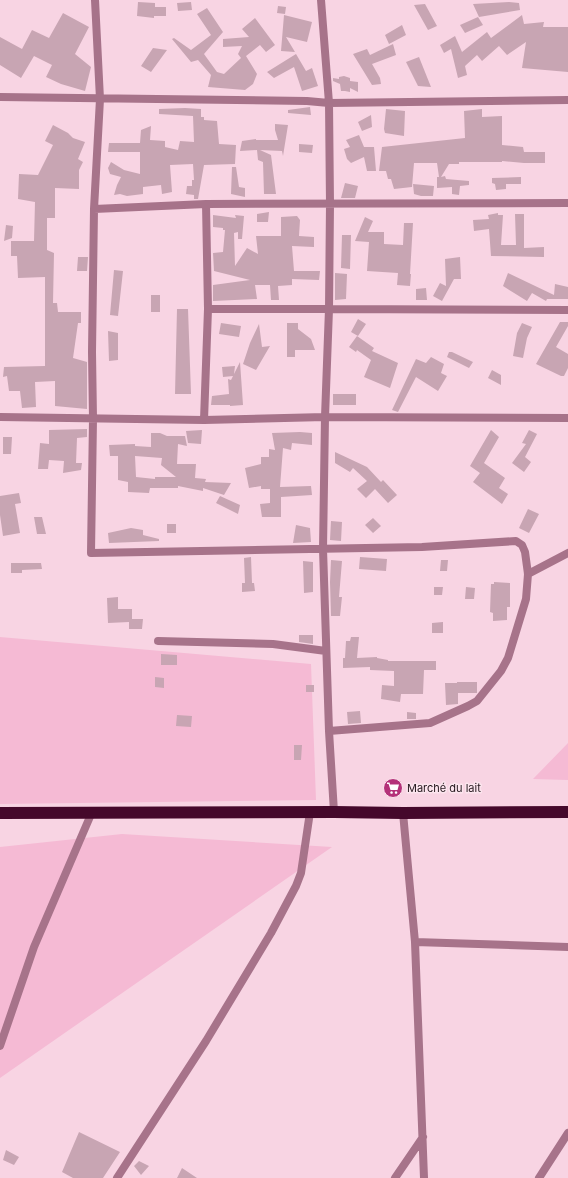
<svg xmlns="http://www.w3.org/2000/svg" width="568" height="1178" font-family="Inter,sans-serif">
<rect width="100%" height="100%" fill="#f8d4e3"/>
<path fill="#f5bad4" d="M0,637L311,664L316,800L0,804Z
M568,743V780L533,779Z
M122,834L332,847L0,1078V847Z"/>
<path fill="#c8a5b3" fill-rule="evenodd" d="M138,2L155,3V7H166V16H154V18L137,16Z
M191,2L192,10L178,11L177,3Z
M509,2L519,3L520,10L479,17L473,4Z
M425,4L437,26L428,30L414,5Z
M278,6L286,7L285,14L277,13Z
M207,8L223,32L204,54L217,72L224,74L241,58L238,54L242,46L223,47V39L249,37L242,29L255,18L275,45L266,52L260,45L246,56L257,74L253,84L245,90L208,87L211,75L198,60L191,62L172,39L174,38L191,50L211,35L197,14Z
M63,13L89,27L75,54L91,67L85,91L61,84L46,77L52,65L34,56L21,78L0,65V37L22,49L32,30L49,38Z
M284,15L312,22L307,42L286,37L295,52L281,51Z
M522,15L524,24L544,22L543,27H568V72L522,68L526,42L507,55L499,46L482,61L477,55L465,66L467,75L458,78L451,49L444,53L440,45L455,36L462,52L487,32L491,38Z
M478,17L483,25L465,33L460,25Z
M402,25L406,35L389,44L385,35Z
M393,44L396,55L372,64L380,78L381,84L372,85L353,54L367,49L370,55Z
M153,48L167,50L151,72L141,66Z
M296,54L306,71L312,68L318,86L302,91L294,67L274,78L267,72Z
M419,57L431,87L418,86L406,62Z
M344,76L350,78V81L358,82V92L350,88V92L345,91H341L340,84L333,81V78L339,79V77Z
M310,107L311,115L288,113V110Z
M185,108L201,109V117H204V120L217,121L219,144L236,145L235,164L204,165L198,199H194V195L186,194L187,186H192V180H194L193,164L170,165L172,192L162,194L161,185L143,187V194L127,196L120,194L114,195L117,185L121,177L110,174L108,168L111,162L124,170L140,174V152H108L109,143H140L141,130L151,126L150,140L165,141V147L178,150L180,141L194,142L193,116L159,114V109Z
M386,109L405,111L404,136L385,133L384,129Z
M482,109V117L502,116V145L523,147L524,152H545V163H524L502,161V162H459V164H449L441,177L445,176L446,179L469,181V185L460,186L459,195L452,194V187L437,188V177H439L437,163H414L412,187L394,189L391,179H388L386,171H379L382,147L465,138L464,111Z
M371,115L372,127L362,131L358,122Z
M275,124L288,125L283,156L282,151L260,150L271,155L276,194H264L263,162L258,160L257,150L240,151L242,141L256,139V140H278L275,130Z
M53,125L68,133L73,138L85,142L78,159L83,162L79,170V189L55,188V218H47V250L54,253L53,303H57L58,312H81V323H78L73,358L87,362V409L55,406V381L35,382L36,407L22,408L20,391H9L7,376L3,377L4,367L45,366V277L18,278L17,256H11V241H34L35,202L18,199L19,174L38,175L53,145L45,141Z
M359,135L364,147H374L376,171H367L364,157L351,163L347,159L344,149L350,147L346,140Z
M299,144L313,145L312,153L299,152Z
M232,167H236L239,187L245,188V197L231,194Z
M521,177V184H506V189L496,190L495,184L492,183V178Z
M345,183L358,186L355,198H341Z
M413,184L434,186L433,196H421L414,194Z
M269,212L268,222H257V214Z
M498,213V215H503L501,245H516L515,214H524V248L544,247V257L491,256L489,229L474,231L473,220L489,219L488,215Z
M213,215L236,218L235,215L244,216L242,239H238V232L234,233L235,266L247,248L258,254L256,236H281V217L297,216L300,220L299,236L314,237V247L292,246L294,271H320L319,280L292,279V285L278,286L279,300H271L270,285H255L257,299L213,301V285L250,280L214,271L213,253L223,252L225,230H223V228L213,227Z
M365,217L373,221L368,232H384V244L403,245L404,223H413L410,274H411L410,286L397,285L398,273L367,271L369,242L355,241Z
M6,225L13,226L12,238L4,241Z
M342,235H351L350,269L341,268Z
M78,257H88L87,271H77Z
M460,257L461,279H454L442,301L433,296L440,283L446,286L445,259Z
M114,270L123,271L118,316L110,315Z
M335,273L347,274L346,299L335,300Z
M508,273L554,295L555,284L568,287V299H547L546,301L532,293L527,301L503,286Z
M426,288L427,300H416V289Z
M151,295H160V312H151Z
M177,309H188L191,394H175Z
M358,319L366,324L358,336L351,332Z
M560,322H568V326L556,347L568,354V368L564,376H561L536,364Z
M221,323L241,326L239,337L219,334Z
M287,323H298V329L311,339L315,350H295V357H287Z
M522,323L532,327L527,338L523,358L513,356L517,333Z
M259,324L262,347L270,346L256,370L243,364L250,343Z
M108,331L118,333V360L109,361Z
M357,336L374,348L372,351L398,363L390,388L364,377L371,360L357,350L356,352L349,347Z
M449,352H452L473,362L469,368L447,357Z
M431,357L444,364L441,373L447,376L438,391L416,377L398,412L392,410L416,359L426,363Z
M240,362L243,405L230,406V405H211L212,396L229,394L228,379L231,380L233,376L223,377L222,367L235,366L234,374Z
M492,370L501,375V385L488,378Z
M333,394H356V405H333Z
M87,429V437L77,438L76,463H82L81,470L63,473L64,461L49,460L48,469H38L40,443L49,444V430Z
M202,430L201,444L188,443L186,431Z
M491,430L499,437L484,463L505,478L499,488L508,494L502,504L473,482L480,473L470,466Z
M529,430L537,434L525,457L531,462L524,472L512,463L526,444L522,443Z
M300,432L312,433V445L292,443L291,450L283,448L280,487L311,486L312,495L281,497V517H262L260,504L270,503V489H261V486L249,488L245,468L261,464V457H269V449L275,450L272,433Z
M151,433H160L167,436H185L187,446L178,444L177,464H196L195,478L206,479L205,482L231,483L224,495L203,488V491L178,486V488H150L149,493L128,492V482L118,480V456H110L109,445L135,444V446L151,447ZM135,456L162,458L161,465L176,477H155V479L136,477Z
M3,437H12L11,454H3Z
M335,452L367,467L381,482L383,480L397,495L388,503L375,489L366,498L357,489L367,481L353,468L350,472L335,463Z
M19,493L21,503L15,504L20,533L3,536L0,515V496Z
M220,496L240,505L238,514L216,503Z
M528,509L539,514L529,533L519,528Z
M34,517H42L46,534H37Z
M373,518L381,526L373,533L365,525Z
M331,521L342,522L341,541L330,540Z
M167,524H176V533H167Z
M296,525L310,528L311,542L293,543Z
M131,528L143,530V535L159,539V541L109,543L108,533Z
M251,557L252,583H254L255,591L242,592V583H245L244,558Z
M360,557L387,559L386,571L359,569Z
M331,560L342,561L339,597H342L340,616H331L330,582Z
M441,560H448L447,571H440Z
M303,561L313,562V592L304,593Z
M11,563H41L42,569L22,570V573H11Z
M494,582L510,583V607H507V620L493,621V613L490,612L491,584H494Z
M434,587H443L442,595H434Z
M466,587L475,588L474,599H465Z
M118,597V609H132V619H143L142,629H129V622L108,623L107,598Z
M443,622V633H432V623Z
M299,635H313V644L299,642Z
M351,637H359L357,658L377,657V658L388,660V661H436V670H424L423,694H401L400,702L381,699L382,685L394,686V671L370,670V667L343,668V658H345L346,641H350Z
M161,654L177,655V665H161Z
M155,677L164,678V688L155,687Z
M457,682H477V693H458V704L446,705L445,683H457Z
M306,685H314V692H306Z
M360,711L361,723L348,724L347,712Z
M407,712L416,713V719H407Z
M177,715L192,716L191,727L176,726Z
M294,745H302L301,760H294Z
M79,1132L120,1152L103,1178H73L62,1172Z
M6,1150L19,1157L14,1165L3,1160Z
M139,1161L149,1166L141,1175L134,1166Z
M182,1168L197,1178H177Z"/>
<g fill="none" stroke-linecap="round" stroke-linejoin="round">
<path stroke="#a7738a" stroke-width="8" d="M95,0L100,99L94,209L92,352L93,419L91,553L422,547L516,541L522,545L525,552L528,574L526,599L508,658L501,671L477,701L468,706L430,723L329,731
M321,0L329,103L330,204L329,309L325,417L323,549L329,731L334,812
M0,97L307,101L329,103L568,100
M94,209L206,204L568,203
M208,309H329L568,310
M0,417L204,420L325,417L568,418
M204,420L208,309L206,204
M528,574L568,553
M158,641L273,644L326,651
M403,813L415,942L424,1178
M415,942L568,947
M0,1046L34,947L92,812
M117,1178L206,1041L271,933L296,886L301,873L310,812
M395,1178L423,1137
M539,1178L568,1133"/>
<path stroke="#45082b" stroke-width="12" d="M0,813L334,812L403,813L568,812"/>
</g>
<defs>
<g id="supermarket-disc" transform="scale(1)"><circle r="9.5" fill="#b43179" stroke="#fce5ee"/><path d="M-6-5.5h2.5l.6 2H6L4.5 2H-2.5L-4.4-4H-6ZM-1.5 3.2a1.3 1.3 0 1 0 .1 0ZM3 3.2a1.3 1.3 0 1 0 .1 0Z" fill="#fff"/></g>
</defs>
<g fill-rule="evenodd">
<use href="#supermarket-disc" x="393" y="788"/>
</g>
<g text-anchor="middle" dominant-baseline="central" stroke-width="3" stroke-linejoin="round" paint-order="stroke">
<g font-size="11" fill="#24171d" stroke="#fce5ee" text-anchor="start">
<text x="407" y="788">Marché du lait</text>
</g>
</g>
</svg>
